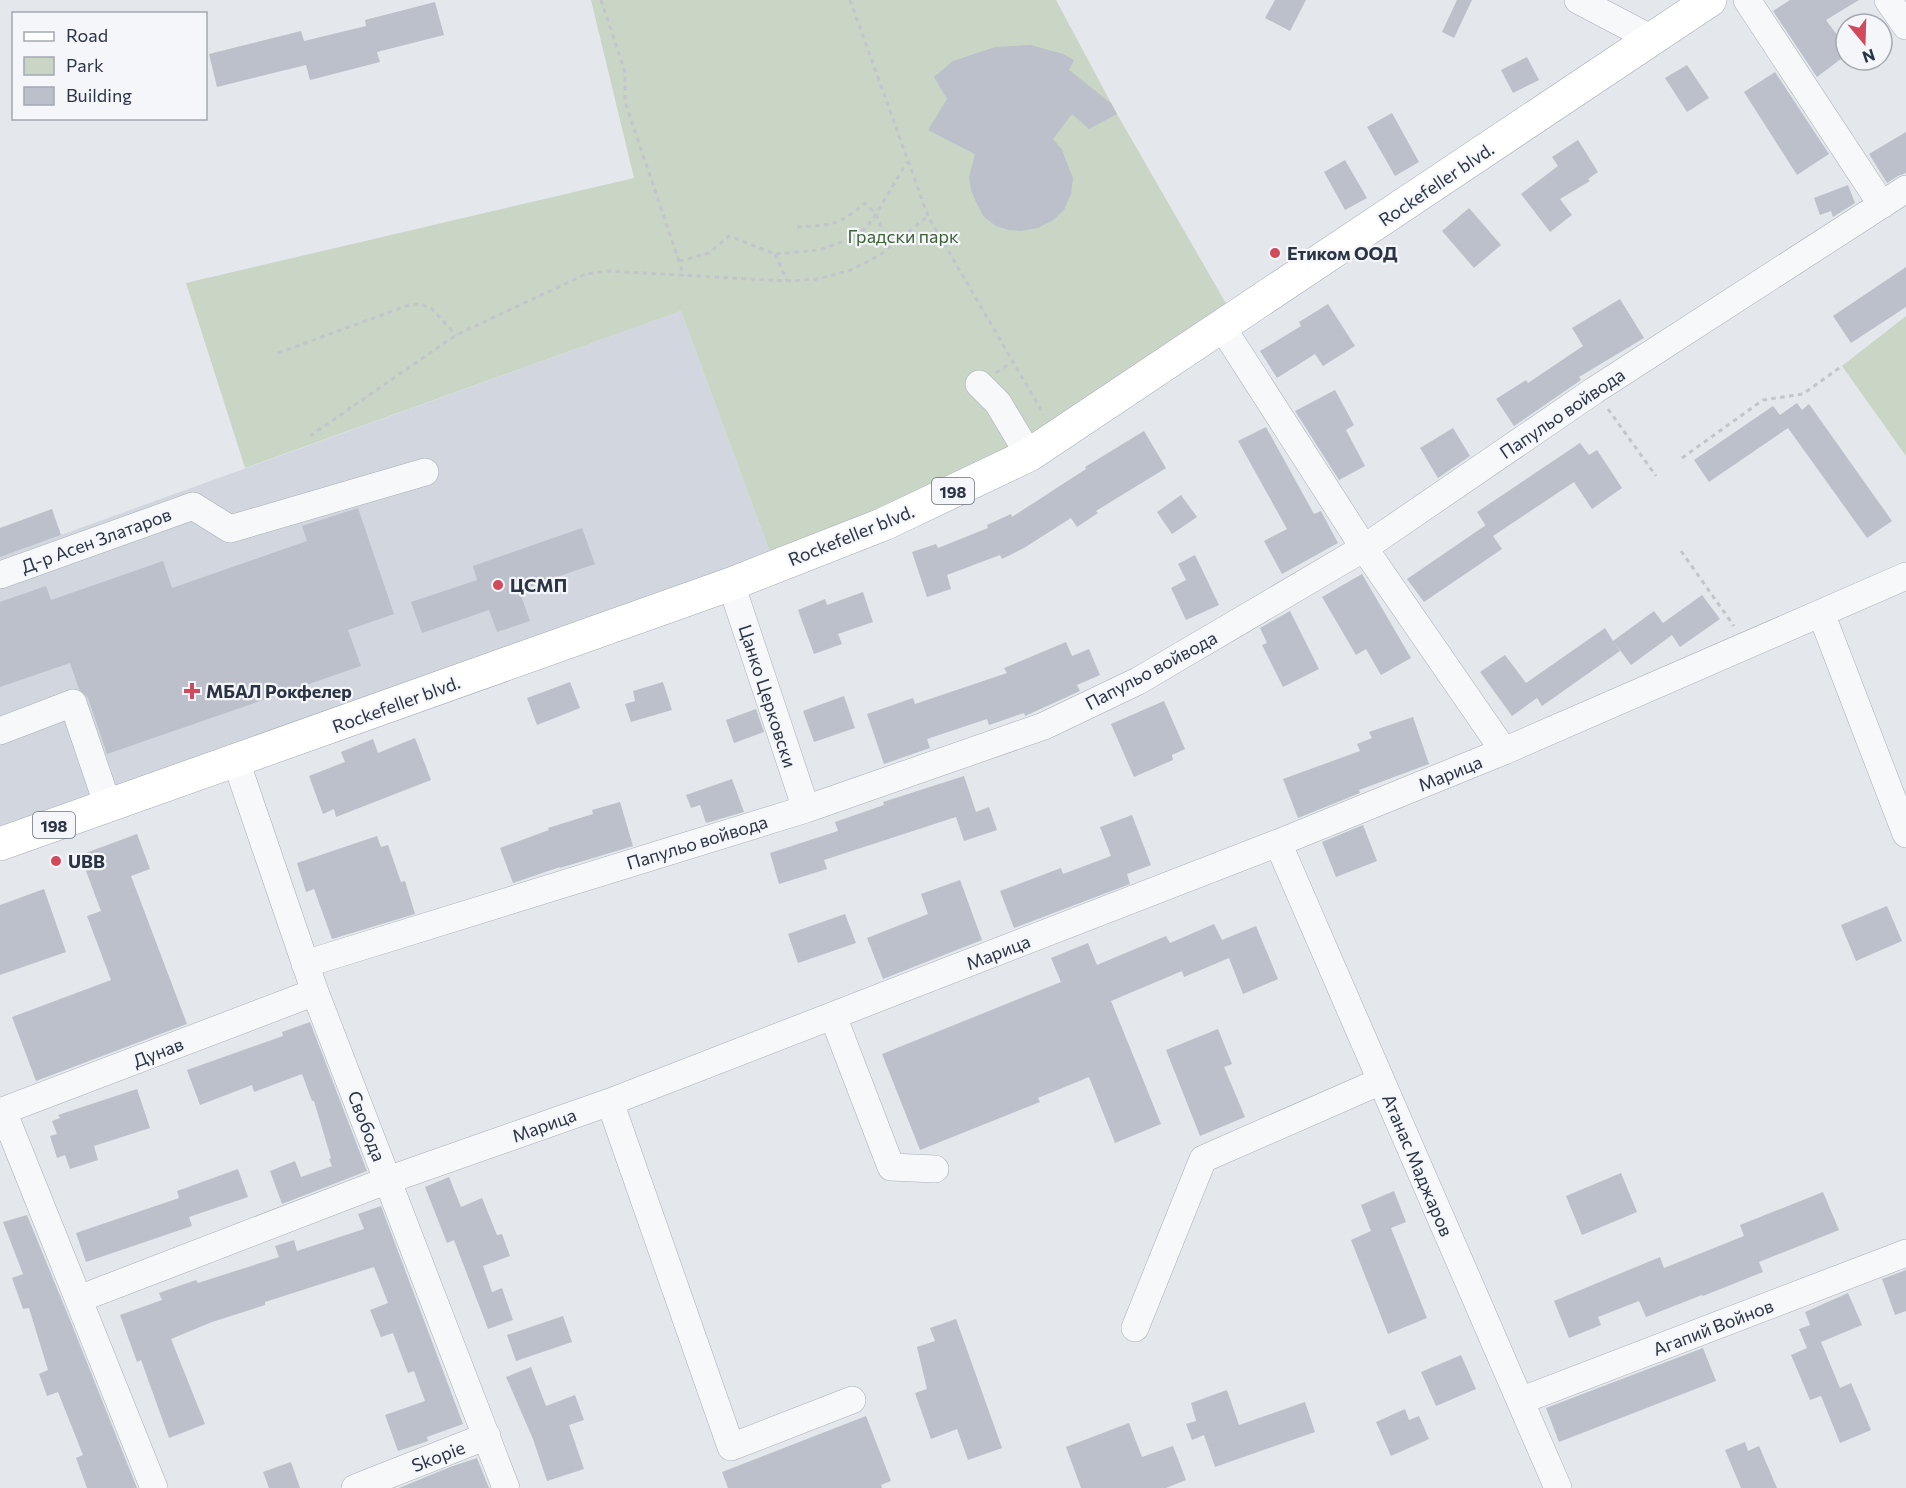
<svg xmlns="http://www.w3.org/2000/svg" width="1906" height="1488" font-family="Commissioner,sans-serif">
<rect width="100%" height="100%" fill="#e4e7ec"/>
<path fill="#d2d6de" d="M681,311L771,555L0,826V557Z"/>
<path fill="#c9d6c5" d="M591,0H1056L1117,114L1228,307L1000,454L771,555L681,311L245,468L186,283L634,178Z
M1906,316V456L1842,366Z"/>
<path fill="#bbc0ca" d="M1275,0H1306L1290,31L1265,18Z
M1457,0H1472L1454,38L1442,32Z
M1790,0H1859L1826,20L1846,47V55L1817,77L1773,11Z
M435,2L444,35L377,52L380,62L310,80L306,65L217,87L209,54L301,31L304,41L366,26L365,20Z
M1031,45L1063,54L1074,60L1069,70L1111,103L1117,114L1089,129L1072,114L1053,139L1062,150L1073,178L1071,194L1064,210L1053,220L1038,228L1021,231L1009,230L996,226L984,217L976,202L971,190L969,177L975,154L928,130L947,99L934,77L953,61L995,47Z
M1527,57L1539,80L1513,93L1501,70Z
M1687,65L1709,98L1687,112L1665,78Z
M1775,72L1829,154L1797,175L1744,92Z
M1392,113L1419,162L1395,176L1367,127Z
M1906,132V173L1898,176L1887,183L1869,154Z
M1578,140L1598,172L1588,179L1590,181L1560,199L1572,215L1550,232L1521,194L1558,166L1552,157Z
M1345,160L1367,198L1345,210L1324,172Z
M1848,185L1855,203L1833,217L1831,211L1820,215L1814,198Z
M1469,208L1501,245L1474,268L1442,231Z
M1906,267V307L1851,343L1833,316Z
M1620,299L1644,338L1579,377L1581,380L1514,426L1496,399L1526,380L1528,383L1583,346L1572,328Z
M1328,304L1355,346L1323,366L1315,354L1277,378L1260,351L1301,326L1299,322Z
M1335,390L1354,425L1346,430L1365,466L1339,480L1295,411Z
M1797,403L1802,410L1809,404L1892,521L1867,538L1788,428L1709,482L1694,460L1773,406L1780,415Z
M1266,427L1314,514L1321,511L1338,543L1282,574L1264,541L1287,529L1238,441Z
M1453,428L1470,456L1438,478L1420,448Z
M1144,431L1166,468L1096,511L1098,513L1077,527L1071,518L1024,548L1002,559L1000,555L947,575L951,589L927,597L912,552L936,544L938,548L988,528L987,525L1011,514L1012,517L1086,469L1085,467Z
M1580,443L1589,455L1597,450L1622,488L1592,509L1574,482L1493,536L1502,549L1424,602L1407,579L1486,525L1491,534L1477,512Z
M1181,495L1197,517L1172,534L1157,512Z
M358,508L394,614L348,630L361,666L107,754L88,698L79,689L70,663L0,687V602L46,586L51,600L163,561L172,588L307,541L302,526Z
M52,509L61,535L0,557V528Z
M582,528L595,564L519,590L530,621L497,632L489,610L422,633L411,602L477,580L473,566Z
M1195,555L1219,605L1186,620L1171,588L1186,580L1178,564Z
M1362,574L1411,658L1381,675L1366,649L1356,655L1322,597Z
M863,592L873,622L838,634L842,644L814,654L798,610L825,599L827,605Z
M1702,595L1720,619L1680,647L1672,635L1631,665L1614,642L1620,651L1542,706L1537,698L1512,716L1480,672L1505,655L1526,683L1605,628L1613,641L1654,611L1663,623Z
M1290,611L1319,669L1283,687L1262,645L1267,643L1260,628Z
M1066,642L1072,656L1089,649L1100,675L1077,685L1080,691L1025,716L1024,713L989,725L987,719L927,739L930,748L884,764L867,714L913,698L915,704L1007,673L1004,668Z
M570,682L580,708L537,725L527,698Z
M663,682L672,710L631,722L625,704L635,701L633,691Z
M844,696L855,728L814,742L803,711Z
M1164,701L1185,749L1172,755L1173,760L1134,777L1111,724Z
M756,709L764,732L734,743L726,720Z
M1413,717L1429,764L1359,790L1360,793L1298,818L1283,779L1360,751L1357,744L1372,738L1369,732Z
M415,738L431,780L336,817L334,809L323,814L309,776L345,762L341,752L373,739L378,753Z
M964,776L976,812L989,807L997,830L964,841L956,817L824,860L827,869L779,884L770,853L838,831L835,822L884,805L883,802Z
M732,779L744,812L706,823L700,805L691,808L686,795Z
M620,802L633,846L560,868V867L513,883L500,848L549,830L548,828L593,814L592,810Z
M1132,815L1151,865L1127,874L1130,884L1014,928L1000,891L1061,868L1063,874L1111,856L1100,827Z
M1363,825L1377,861L1336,877L1322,842Z
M137,834L150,869L131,876L187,1024L36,1081L12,1017L111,980L87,916L101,911L80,855Z
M377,836L381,847L388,845L401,882L405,881L415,914L332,939L314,889L306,892L297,863Z
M960,880L982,940L883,979L867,938L928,914L921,894Z
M44,889L66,952L0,975V905Z
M1887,906L1902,941L1856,961L1841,925Z
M845,914L856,943L798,963L788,934Z
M1214,924L1222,940L1256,926L1278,979L1243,994L1229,958L1184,977L1182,971L1111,1001L1161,1124L1115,1143L1089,1077L1038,1098L1040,1102L920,1150L882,1054L1061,982L1051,958L1088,943L1097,965L1166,936L1170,943Z
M310,1022L367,1171L282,1204L270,1171L295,1161L301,1177L332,1166L329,1159L331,1158L314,1101H312L302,1074L254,1092L252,1085L200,1105L187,1070L283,1036L282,1032Z
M1218,1029L1232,1064L1224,1067L1245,1117L1200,1136L1166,1050Z
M137,1089L150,1128L94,1146L98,1160L70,1169L65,1155L57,1158L50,1136L57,1134L52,1121L60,1118L58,1115Z
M238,1169L248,1197L189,1217L192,1226L86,1262L76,1233L179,1198L177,1191Z
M1621,1173L1637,1212L1582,1235L1566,1196Z
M449,1177L461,1207L482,1198L497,1235L502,1234L510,1256L483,1266L492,1292L502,1288L513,1320L488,1329L454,1240L447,1243L425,1187Z
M1394,1191L1406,1222L1391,1228L1427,1318L1388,1334L1351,1240L1371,1231L1361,1205Z
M1823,1192L1839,1230L1759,1262L1763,1272L1703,1296L1702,1295L1646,1317L1639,1301L1598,1317L1601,1325L1569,1338L1554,1301L1660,1257L1664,1268L1744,1236L1740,1225Z
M381,1206L463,1424L427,1437L428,1441L398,1451L385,1415L425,1401L414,1371L408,1373L393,1333L381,1337L370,1310L388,1303L374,1267L265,1302V1305L212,1322L171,1339L205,1424L169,1438L141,1360L137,1362L120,1315L162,1300L159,1293L196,1280L198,1283L279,1257L275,1246L294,1240L297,1251L364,1229L358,1214Z
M27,1215L72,1325L137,1488H87L76,1458L83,1455L58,1392L47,1396L39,1374L48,1370L29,1308L23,1309L12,1278L23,1274L3,1222Z
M1906,1270V1311L1895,1315L1882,1279Z
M1848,1293L1862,1325L1821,1342L1840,1388L1851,1383L1871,1430L1840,1443L1821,1396L1810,1400L1791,1355L1807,1348L1799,1329L1810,1325L1805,1312Z
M563,1316L572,1342L516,1361L507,1335Z
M956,1319L1002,1448L968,1460L957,1429L931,1439L915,1393L927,1389L917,1347L935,1341L930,1328Z
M1703,1348L1716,1381L1559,1442L1546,1408Z
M1461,1355L1476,1389L1436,1406L1421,1372Z
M531,1367L546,1406L575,1395L584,1420L569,1425L584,1469L547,1481L533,1439L506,1377Z
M1227,1390L1239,1425L1305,1402L1315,1432L1215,1467L1204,1435L1192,1440L1186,1424L1196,1421L1191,1403Z
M1405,1409L1409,1420L1419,1416L1429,1439L1391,1456L1376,1422Z
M866,1416L891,1481L881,1485L882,1488H728L722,1472Z
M1129,1423L1142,1457L1173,1446L1186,1480L1166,1488H1081L1066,1447Z
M1745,1442L1748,1451L1759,1446L1777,1488H1741L1725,1450Z
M477,1458L489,1488H399L450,1467Z
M291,1462L300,1488H269L263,1472Z"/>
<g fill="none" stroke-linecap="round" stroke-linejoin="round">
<g stroke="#a9aeb7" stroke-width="28">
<path id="minor" d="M1578,0L1652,39
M1747,0L1882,205
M1888,0L1906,26
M1222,327L1364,548L1504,751
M979,384L998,403L1029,455
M0,575L193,506L230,529L425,472
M731,584L806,809
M1821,613L1906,834
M0,731L73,703L108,806
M236,761L315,992L506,1488
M1278,843L1558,1488
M305,964L806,809L1044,726L1138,681L1364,548L1595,390L1906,189
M833,1016L891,1167L935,1169
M610,1102L731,1447L852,1400
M3,1111L154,1488
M0,1112L315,992
M79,1299L388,1180L610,1102L1278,843L1504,751L1906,576
M1135,1328L1203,1159L1381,1081
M1520,1401L1906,1253
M355,1488L487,1436"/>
</g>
<g stroke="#a3abb8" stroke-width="34">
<path id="major" d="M0,844L731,584L884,524L1029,455L1710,0"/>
</g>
<path stroke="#c2c5cb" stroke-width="3" stroke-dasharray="4.5 4.5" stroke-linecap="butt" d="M601,0L625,72V102L684,276
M850,0L928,216L1044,415
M797,227C832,225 838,226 865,203L876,214L889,248
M775,254L787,281
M679,261L709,253L729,236L775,254L819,250L853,238L867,227L876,214L907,162
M278,353L406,306L420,304L431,308L456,335
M996,373L1012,362
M1608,409L1656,476
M310,436L456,335L586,274L609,271L787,281L818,279L851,270L880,255L928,216
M1682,458L1763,400L1803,394L1842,366
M1681,551L1734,626"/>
<use href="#minor" stroke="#f7f8fa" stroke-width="27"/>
<use href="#major" stroke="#fff" stroke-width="33"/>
</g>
<g fill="#d1495b" stroke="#f4f6f9" stroke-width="2">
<circle cx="1275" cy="253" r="6"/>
<circle cx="498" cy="585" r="6"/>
<path d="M189 682h6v6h6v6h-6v6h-6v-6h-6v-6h6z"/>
<circle cx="56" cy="861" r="6"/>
</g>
<g text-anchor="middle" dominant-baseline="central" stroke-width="4.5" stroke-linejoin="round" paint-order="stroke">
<g fill="#f4f6f9" stroke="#676e7b" stroke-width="1.5">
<rect x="932" y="478" width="42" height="26" rx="4.5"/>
<rect x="33" y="812" width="42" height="26" rx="4.5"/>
</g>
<g font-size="16" font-weight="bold" fill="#2b3445">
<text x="953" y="491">198</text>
<text x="54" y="825">198</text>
</g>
<g font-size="18" fill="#2b3445" stroke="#f4f6f9">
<text transform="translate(1436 184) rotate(-34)">Rockefeller blvd.</text>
<text transform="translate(1562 413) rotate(-34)">Папульо войвода</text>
<text transform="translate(851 535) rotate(-22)">Rockefeller blvd.</text>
<text transform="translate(96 540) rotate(-20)">Д-р Асен Златаров</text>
<text transform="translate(1151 670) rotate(-28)">Папульо войвода</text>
<text transform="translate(768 696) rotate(72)">Цанко Церковски</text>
<text transform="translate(396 704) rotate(-20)">Rockefeller blvd.</text>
<text transform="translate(1450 773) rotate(-22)">Марица</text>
<text transform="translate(697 842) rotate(-17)">Папульо войвода</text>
<text transform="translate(998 952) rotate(-21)">Марица</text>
<text transform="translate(158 1052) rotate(-21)">Дунав</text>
<text transform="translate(544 1125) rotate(-20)">Марица</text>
<text transform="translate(367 1126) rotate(69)">Свобода</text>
<text transform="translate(1418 1165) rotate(67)">Атанас Маджаров</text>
<text transform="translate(1713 1327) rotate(-21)">Агапий Войнов</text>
<text transform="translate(438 1456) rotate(-21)">Skopie</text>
</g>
<g font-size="18" fill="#3f6138" stroke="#f4f6f9">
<text x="903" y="236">Градски парк</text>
</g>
<g font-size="18" font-weight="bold" fill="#2b3445" stroke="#f4f6f9" text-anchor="start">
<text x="1287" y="253">Етиком ООД</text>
<text x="510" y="585">ЦСМП</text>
<text x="206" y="691">МБАЛ Рокфелер</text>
<text x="68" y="861">UBB</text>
</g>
</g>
<rect x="12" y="12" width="195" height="108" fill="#f4f6f9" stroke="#a4a8b1" stroke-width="1.5"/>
<rect x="24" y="32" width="30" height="9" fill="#ffffff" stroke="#a4a8b1" stroke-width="1.5"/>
<text x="66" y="42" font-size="18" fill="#2b3445">Road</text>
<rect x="24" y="57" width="30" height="18" fill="#c9d6c5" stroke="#a4a8b1" stroke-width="1.5"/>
<text x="66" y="72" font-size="18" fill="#2b3445">Park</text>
<rect x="24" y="87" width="30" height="18" fill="#bbc0ca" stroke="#a4a8b1" stroke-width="1.5"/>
<text x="66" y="102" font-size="18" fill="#2b3445">Building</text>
<g transform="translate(1864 42) rotate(161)"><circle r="28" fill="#f4f6f9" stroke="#a4a8b1" stroke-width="1.5"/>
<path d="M0-4.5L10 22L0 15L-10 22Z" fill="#d1495b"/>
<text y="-9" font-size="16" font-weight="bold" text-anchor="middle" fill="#2b3445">N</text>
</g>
</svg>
